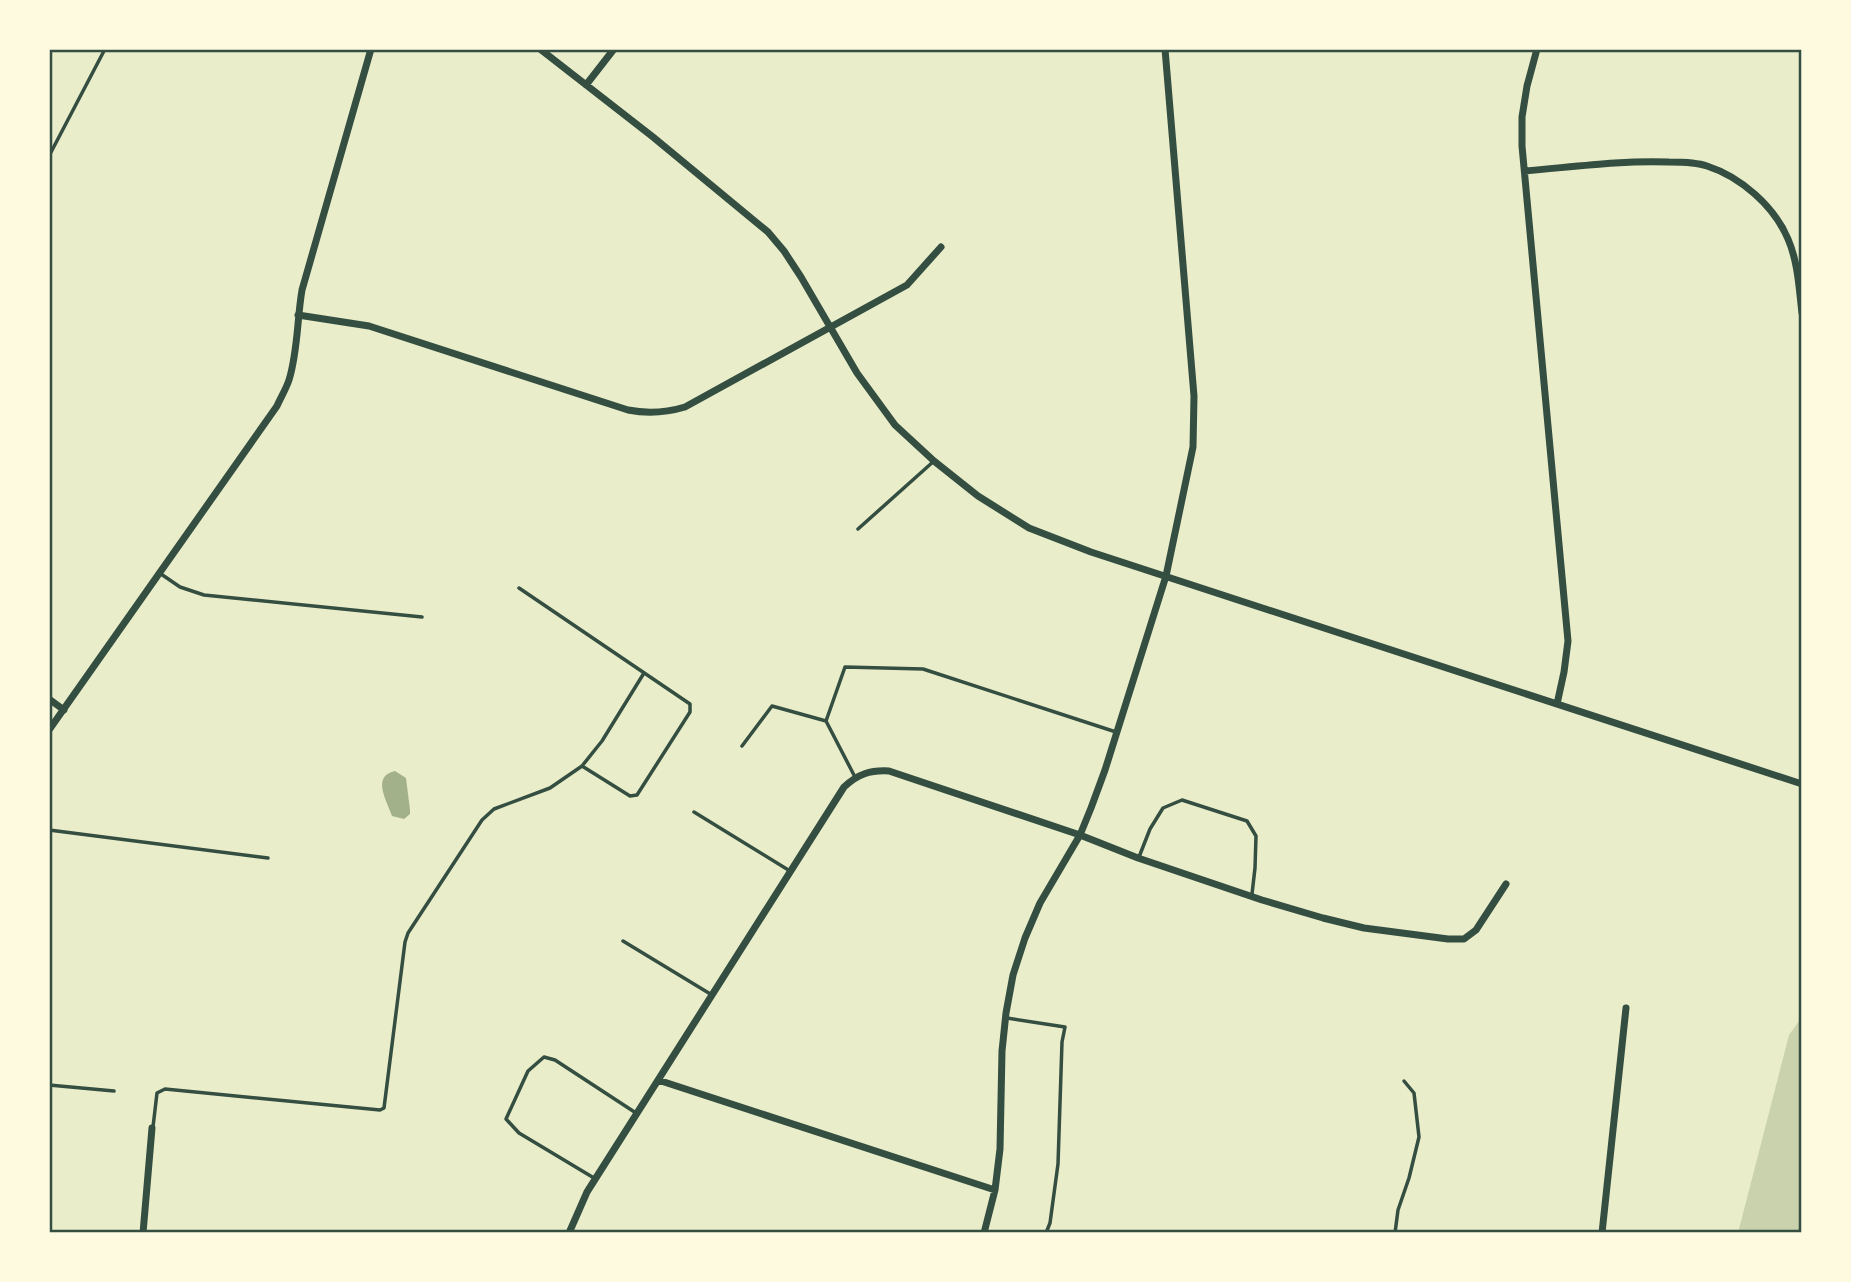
<svg xmlns="http://www.w3.org/2000/svg" width="1851" height="1282" font-family="Roboto,sans-serif">
<rect width="100%" height="100%" fill="#e9edc9"/>
<path fill="#cad2ad" d="M1802,1017V1233H1738L1789,1035Z"/>
<path fill="#a3b18a" d="M395,771L406,778L410,810V814L404,819L392,816C387,801 371,776 395,771Z"/>
<g fill="none" stroke-linecap="round" stroke-linejoin="round">
<path stroke="#a3b18a" stroke-width="5" d="M1798,1233L1802,1230"/>
<path stroke="#344e41" stroke-width="3.5" d="M1395,1233L1398,1210L1409,1178L1419,1137L1414,1093L1404,1081"/>
<path stroke="#344e41" stroke-width="3.5" d="M49,156L105,49
M858,529L934,461
M161,574L180,587L204,595L422,617
M826,721L845,667L923,669L1116,732
M742,746L772,706L826,721L855,777
M582,766L602,741L644,673
M694,812L790,871
M49,830L268,858
M1139,857L1150,829L1163,808L1182,800L1247,821L1256,836L1255,868L1252,894
M623,941L712,995
M1007,1018L1065,1027L1062,1042L1058,1164L1050,1223L1046,1233
M49,1085L114,1091
M153,1127L157,1093L165,1089L380,1110L384,1108L405,942L408,933L482,820L494,809L550,788L582,766L630,796L637,795L690,712V704L519,588
M594,1178L519,1133L506,1119L528,1071L544,1057L555,1060L636,1113"/>
<path stroke="#344e41" stroke-width="7" d="M540,49L653,137L768,232L784,251L801,277L857,373L895,425L934,461L978,496L1029,528L1091,552L1802,784
M1537,49L1527,86L1522,117V146L1568,641L1564,672L1557,704
M586,85L614,49
M1525,171C1573,167 1621,160 1669,162C1681,162 1696,162 1707,166C1741,177 1774,206 1788,239C1798,262 1799,288 1802,313
M298,315L369,326L628,410C648,414 665,413 685,407L907,285L941,247
M49,699L64,710
M49,730L277,406C281,397 286,389 289,380C298,351 297,319 302,290L371,49
M658,1080L995,1190
M143,1233L152,1128
M569,1233L587,1192L844,787C858,774 870,770 889,771L1080,835L1138,858L1262,900L1323,918L1364,928L1448,939H1464L1476,930L1506,884
M984,1233L995,1190L1000,1149L1002,1051L1006,1013L1013,975L1025,938L1040,903L1080,835L1091,808L1105,770L1166,576L1193,447L1194,396L1165,49
M1602,1233L1626,1008"/>
</g>
<rect width="1851" height="1282" fill="none" stroke="#fefae0" stroke-width="102"/>
<rect x="51" y="51" width="1749" height="1180" fill="none" stroke="#344e41" stroke-width="2.5"/>
</svg>
